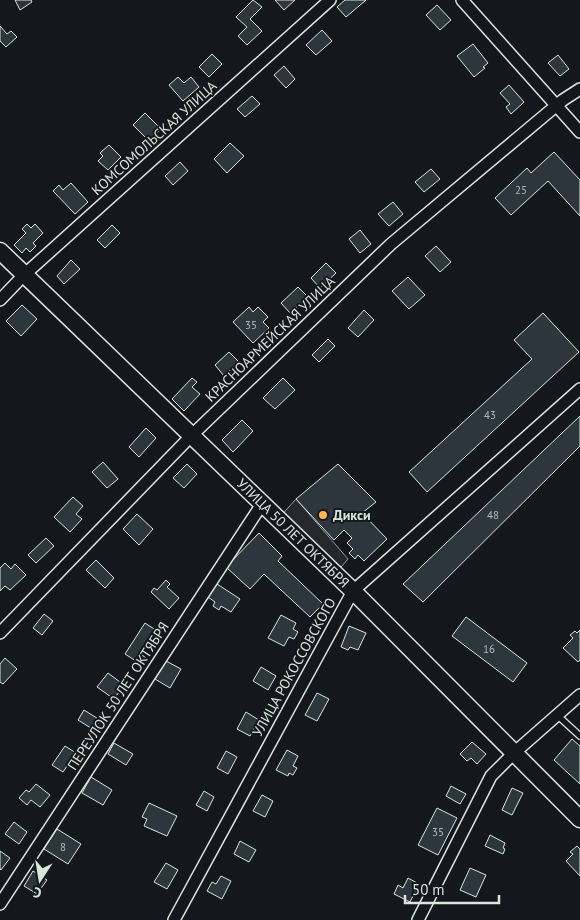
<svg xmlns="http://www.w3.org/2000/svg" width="580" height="920" font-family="'PT Sans',sans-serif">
<rect width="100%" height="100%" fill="#14181c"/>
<path fill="#24282b" stroke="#939e99" d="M296,499L348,559L335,574L278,519Z"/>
<path fill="#2c363c" stroke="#d8e6dc" d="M15,0H31L32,2L20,10Z
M253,0L262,7L250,19L262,31L247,45L238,36L247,27L236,17Z
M275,0H295L284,10Z
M345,0H366L346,17L337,7Z
M437,5L451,20L440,30L426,15Z
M0,26L7,34L11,31L17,37L6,47L0,41Z
M322,30L332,41L316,55L306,45Z
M473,44L488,63L483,67L485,68L474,77L457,56Z
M212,54L222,64L209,77L199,67Z
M558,55L569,69L560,76L548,63Z
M284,66L295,79L286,88L274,75Z
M178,77L184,83L191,77L199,87L183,101L169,85Z
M509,85L524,102L511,114L506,107L510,104L500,93Z
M252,96L260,104L245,117L237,109Z
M145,113L161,129L149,141L133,125Z
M230,143L244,156L227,173L214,159Z
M109,145L121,157L108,170L98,161L103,156L100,153Z
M554,152L580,180V216L548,181L511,215L495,198L527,168L531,173Z
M180,162L188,171L173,185L165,176Z
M431,169L440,179L424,192L415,182Z
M71,183L88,202L75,214L53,191L59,185L63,190Z
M393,202L403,214L389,226L378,214Z
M27,224L31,228L35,224L43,233L33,243L36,246L30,252L26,248L22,253L14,245L26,233L22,229Z
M112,225L120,233L105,248L97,240Z
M360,230L371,244L360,253L349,239Z
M436,246L451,262L440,272L425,256Z
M71,260L80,269L64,284L57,276Z
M326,263L336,273L320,288L311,278Z
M408,277L425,295L409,309L392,291Z
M298,287L308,297L290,313L281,303Z
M22,305L37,319L21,336L6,321Z
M249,307L253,312L258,307L268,317L263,322L269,328L253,343L233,322Z
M364,310L374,320L358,337L348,328Z
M543,313L579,352L427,492L409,472L532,359L514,340Z
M328,339L335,346L319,362L312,355Z
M229,352L239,362L224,376L215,365Z
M192,378L197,382L192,387L200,394L184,411L172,399Z
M283,378L295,390L275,409L263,398Z
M580,416V446L423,602L403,584Z
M242,420L253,431L233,452L222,440Z
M146,428L156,438L139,457L129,447Z
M103,462L118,479L107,488L92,472Z
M187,464L197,474L184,488L173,478Z
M338,464L376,502L362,513L387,539L364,561L358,555L355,559L349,553L353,549L347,543L352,538L344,530L334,540L296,499Z
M73,497L83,506L76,514L82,519L70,532L54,517Z
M137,514L153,529L139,545L123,529Z
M259,533L282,556L278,561L323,604L310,617L264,574L250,589L226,567Z
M46,538L54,546L36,563L28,555Z
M96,560L114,578L105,588L86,570Z
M5,563L11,569L15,564L26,575L10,590L5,586L0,591V568Z
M166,580L170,584L167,587L179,598L169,609L151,592L154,588L157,590Z
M217,584L240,599L231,612L221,606L219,610L213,606L215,602L208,597Z
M44,614L53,621L42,635L33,628Z
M281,615L296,623L293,629L298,632L294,639L289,637L284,646L268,638Z
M466,617L527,663L513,682L452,636Z
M145,623L157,631L142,655L146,658L142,665L125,654Z
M349,626L366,633L358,650L350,647L348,650L341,647Z
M580,630V660L578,662L563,648L573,638L570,635L575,631L577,633Z
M5,658L17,669L3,684L0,682V664Z
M166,661L181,669L170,688L155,679Z
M261,667L276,676L268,690L253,681Z
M108,673L124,685L114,699L97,687Z
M317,693L329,699L317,721L305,715Z
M84,710L100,720L94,730L78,720Z
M246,712L259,720L250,736L237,729Z
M572,739L580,746V784L554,760Z
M472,742L486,754L477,764L471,758L467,761L460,754Z
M114,743L133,754L126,765L108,754Z
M65,746L76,753L63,772L52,765Z
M287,750L298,756L293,766L297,768L293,775L289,773L288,776L276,770Z
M226,751L237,757L228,774L217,768Z
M91,777L112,790L103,805L82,793Z
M36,784L50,795L40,807L31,800L27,805L19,798L26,790L29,792Z
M451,786L466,794L460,804L446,796Z
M512,788L523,793L512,815L502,810Z
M204,791L214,797L207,811L196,805Z
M262,795L273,801L265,817L253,811Z
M149,803L177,816L167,836L144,826L147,819L142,817Z
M437,808L457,818L438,855L418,845Z
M14,822L27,832L19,844L5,834Z
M57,829L81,844L68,864L44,849Z
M490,835L505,843L503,848L505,849L503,854L485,846Z
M240,841L256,850L249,862L234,854Z
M577,846L580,849V876L566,861L573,854L570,852Z
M0,851L10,858L1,870L0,869Z
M166,863L178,870L167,889L154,882Z
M470,868L486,875L476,897L460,890Z
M33,871L47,880L37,894L24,886Z
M221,876L231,881L222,899L207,891L212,882L216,884Z
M408,878L419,884L410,902L394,894L398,885L403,888Z"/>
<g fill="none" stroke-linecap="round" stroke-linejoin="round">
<g stroke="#d8e6dc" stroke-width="8">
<path id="lane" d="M557,715L580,736"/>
</g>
<g stroke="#d8e6dc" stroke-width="14">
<path id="street" d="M462,0L580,132
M0,300L24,275L330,0
M0,633L191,436L391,244L563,100L580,89
M0,904L262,504
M174,920L353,591L580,389
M418,920L491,776L514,753L580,695"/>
</g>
<g stroke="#d8e6dc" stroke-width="19">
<path id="secondary" d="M0,251L353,591L580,819"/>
</g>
<use href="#lane" stroke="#14181c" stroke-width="5.5"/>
<use href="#street" stroke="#14181c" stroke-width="11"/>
<use href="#secondary" stroke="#14181c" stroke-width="16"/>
</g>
<circle fill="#ffb74d" stroke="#14181c" stroke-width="2" cx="323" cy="515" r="5"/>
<g text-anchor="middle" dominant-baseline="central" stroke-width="4" stroke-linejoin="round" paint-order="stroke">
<g font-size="11" fill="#adbab4">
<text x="521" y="190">25</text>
<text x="251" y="325">35</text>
<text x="490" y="415">43</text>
<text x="493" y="515">48</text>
<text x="489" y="649">16</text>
<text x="438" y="832">35</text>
<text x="63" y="847">8</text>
</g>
<g font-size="14" fill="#d8e6dc" stroke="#14181c">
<text transform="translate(154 138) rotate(-42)">КОМСОМОЛЬСКАЯ УЛИЦА</text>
<text transform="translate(270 339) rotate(-44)">КРАСНОАРМЕЙСКАЯ УЛИЦА</text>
<text transform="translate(293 533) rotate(44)">УЛИЦА 50 ЛЕТ ОКТЯБРЯ</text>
<text transform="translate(294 667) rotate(-61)">УЛИЦА РОКОССОВСКОГО</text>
<text transform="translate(118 696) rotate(-57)">ПЕРЕУЛОК 50 ЛЕТ ОКТЯБРЯ</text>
</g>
<g font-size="14" font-weight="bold" fill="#d8e6dc" stroke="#14181c" text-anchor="start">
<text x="333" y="515">Дикси</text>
</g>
</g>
<g transform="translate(40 880) rotate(192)" stroke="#14181c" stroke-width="4" paint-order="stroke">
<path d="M0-4L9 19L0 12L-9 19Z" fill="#d8e6dc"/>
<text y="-8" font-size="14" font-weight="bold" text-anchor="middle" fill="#d8e6dc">С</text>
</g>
<path d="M405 895v8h94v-8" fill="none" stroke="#d8e6dc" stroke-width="2.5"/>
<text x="412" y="895" font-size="15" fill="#d8e6dc" stroke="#14181c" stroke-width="4" paint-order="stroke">50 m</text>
</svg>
